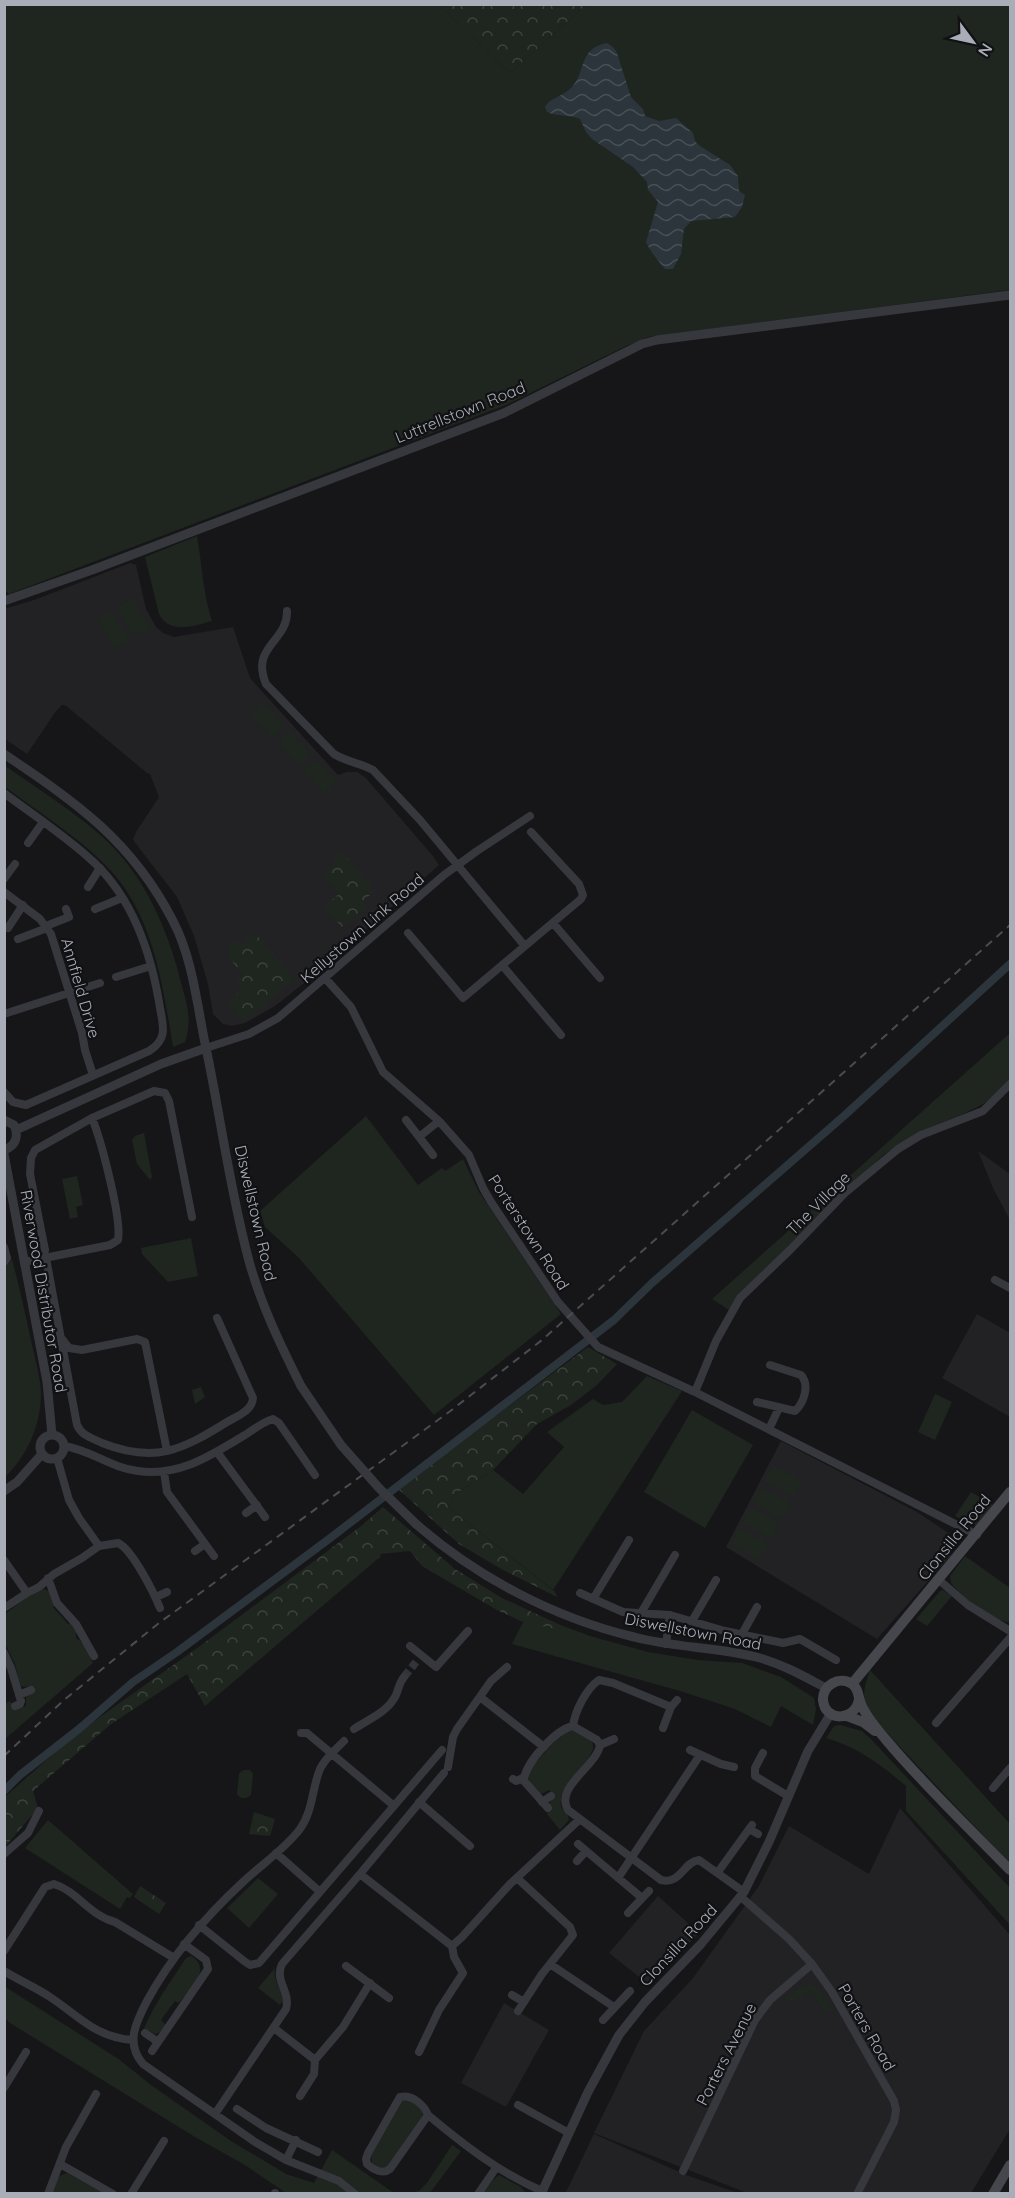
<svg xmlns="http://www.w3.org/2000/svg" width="1015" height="2198" font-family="Quicksand,sans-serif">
<defs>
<pattern id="forest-crowns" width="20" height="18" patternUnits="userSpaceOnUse" patternTransform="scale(1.5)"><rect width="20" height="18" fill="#1e261f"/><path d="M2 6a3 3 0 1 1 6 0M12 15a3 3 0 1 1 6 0" fill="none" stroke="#3c433d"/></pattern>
<pattern id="water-waves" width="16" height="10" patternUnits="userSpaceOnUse" patternTransform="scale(1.5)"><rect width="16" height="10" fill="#2c353c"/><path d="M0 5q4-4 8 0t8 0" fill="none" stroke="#485056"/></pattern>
</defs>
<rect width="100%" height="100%" fill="#161618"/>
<path fill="#222225" d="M130,563L136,565L146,609L156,627L163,633L174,637L233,627L250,678L338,775L347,772H357L365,777L433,856L439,865L352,942L341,946L322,969L275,1006L245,1023L232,1026L223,1024L213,1014L208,984L194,936L177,897L133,840L136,832L159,797L150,774L147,773L65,705H62L56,711L27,754L5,739L4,609L37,599Z
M978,1151L1010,1174V1220L993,1188Z
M977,1314L1010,1333V1417L942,1378Z
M781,1441L917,1512L956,1538L951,1555L877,1639L726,1547Z
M900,1808L1010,1935V2129L971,2193H747L594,2133L644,2031L693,1978L759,1886L789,1826L869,1874Z
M658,1896L699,1933L648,1984L609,1953Z
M504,2003L549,2030L506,2107L461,2083Z
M594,2134L686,2175L738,2193L565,2194Z"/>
<path fill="#1e261f" d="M4,5H439L510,73L586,5H1010V290L648,337L626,346L506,405L9,594L4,589Z
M197,536C202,564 203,594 212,621C194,626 170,635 159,614L145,557Z
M132,598L150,627L135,636L117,608Z
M111,611L130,640L115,649L97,620Z
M263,702L284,725L272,737L250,714Z
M289,731L311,754L298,765L277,742Z
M316,759L337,782L324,793L303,771Z
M4,765C39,790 76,812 108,842C145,878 168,930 180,979C186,1001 193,1019 185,1042L173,1047C163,987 154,919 112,872C82,839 41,814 5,787Z
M1010,1033C1010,1047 1013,1063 1010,1076C1006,1102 948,1119 926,1129C910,1136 896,1146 882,1156L742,1293L729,1310L712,1299Z
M366,1116L418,1185L442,1168L445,1171L463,1159L479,1192L561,1314L434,1415L299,1258L265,1227L260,1211Z
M144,1133L152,1177L150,1180L137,1164L132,1140L135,1136Z
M77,1176L83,1205L76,1207L78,1217L70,1219L62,1179Z
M191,1238L198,1276L168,1282L142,1254L141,1248Z
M12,1259C20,1289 26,1318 33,1349C36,1363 41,1380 41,1394C41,1425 27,1456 5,1477L4,1268Z
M647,1376L682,1391L553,1590L448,1507L454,1495L493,1470L523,1494L564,1447L547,1432L593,1399L603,1405L622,1402Z
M201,1387L205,1397L195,1404L192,1390Z
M935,1394L952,1402L935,1440L918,1432Z
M692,1410L753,1445L705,1528L644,1492Z
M773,1465L802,1481L794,1497L764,1481Z
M762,1487L791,1503L783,1519L753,1503Z
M971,1492L993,1505L976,1526L955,1516Z
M751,1507L780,1523L772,1539L742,1523Z
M739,1528L769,1544L760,1560L730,1544Z
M949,1548L952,1549L951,1555L935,1573L921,1562Z
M965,1556L1010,1588V1622C994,1623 961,1596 951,1583L950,1576Z
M44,1589L49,1591L55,1605L53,1607L68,1624L71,1623L76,1631V1638L83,1643L93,1663L5,1739V1704L10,1701L14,1709L26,1706V1697L34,1692L31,1686L24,1687L20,1685L15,1664L5,1644V1614L28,1596Z
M943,1590L952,1596L927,1626L916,1619L940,1591Z
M523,1622L558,1624L590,1636L648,1652L698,1660L742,1663L781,1677L814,1698L816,1709L813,1725L781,1706L771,1727L735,1709L680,1691L512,1644Z
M870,1670L1010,1824V1864L869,1714C861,1697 864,1687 870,1670Z
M840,1725L862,1731L871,1739L1010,1888V1925L906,1811V1786C881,1765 858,1747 826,1738L834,1726Z
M574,1730L592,1742C601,1757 557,1782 561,1807L568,1815L569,1820L560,1830L547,1814L551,1809L549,1805L554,1795L549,1790L541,1794C532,1790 528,1783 528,1773C536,1762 561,1731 574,1730Z
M244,1770H250L253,1774L251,1795L246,1798H241L237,1794L239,1773Z
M48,1820L133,1894L130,1898L127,1897L120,1909L25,1848Z
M258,1878L278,1894L249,1928L227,1908Z
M191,1956C213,1969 190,1989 179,2003L175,2001L161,2020L166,2025L160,2032L155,2034L144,2028C155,2003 171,1981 186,1958Z
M275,1968C273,1981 282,1990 284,2003H281L280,2005L258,1988Z
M811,1984L819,1990L832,2009L830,2011H824L810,1990L790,2003L784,1999L803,1985Z
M4,1986L120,2060L151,2085L231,2141L286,2174L314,2183L332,2150L394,2193H286L245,2165L195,2137L10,2023L5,2018Z
M403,2100C411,2099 418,2106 423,2113L422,2117L387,2167L381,2169L372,2163L371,2155Z
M452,2145L461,2151L430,2193H406L419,2191L427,2183Z
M67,2173L104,2193L51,2194L59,2176Z
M499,2175L521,2187L526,2193H483L494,2179Z"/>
<path fill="url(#forest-crowns)" d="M439,5H586L510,73Z
M341,851L375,891L363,901L367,906L342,927L324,907L340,893L323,873L336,862L333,858Z
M255,933L294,979L244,1021L228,1002L243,989L237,981L244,975L227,956L229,953L226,949L236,941L241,945Z
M588,1347L617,1364L597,1385L571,1405L537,1424L493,1470L454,1495L448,1507L555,1592L557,1597L503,1570L459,1544L398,1489Z
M383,1507L455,1569L502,1598L558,1624L556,1629L523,1622L497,1610L422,1566L410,1551L380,1554L381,1556L205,1706L187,1674L111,1724L33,1791L38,1808L5,1847V1797L76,1734L200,1646L361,1526Z
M254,1812L275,1819L270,1836L249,1834Z
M140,1886L166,1903L159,1914L134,1897Z"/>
<path fill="url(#water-waves)" d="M607,43L613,47L617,53L631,97L643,109L645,116L659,121L676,118L693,133L695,141L700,146L730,165L738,176L739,191L745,195L742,207L735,217L691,221L684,229L681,254L673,269H665C659,262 650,251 646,242L658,202L648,190L647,182L633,167L592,139L586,132L580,119C569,114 558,117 547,112L545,107C549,98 564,96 571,88C587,72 577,49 607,43Z"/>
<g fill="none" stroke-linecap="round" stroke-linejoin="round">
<path stroke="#2c353c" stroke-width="8" d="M4,1791L20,1775L79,1729L133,1682L177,1652L329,1539L614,1320L652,1283L845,1115L1010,964"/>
<path stroke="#333438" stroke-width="8" stroke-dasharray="8 4" stroke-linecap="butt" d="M404,1677L416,1662"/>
<path stroke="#37383d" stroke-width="8" d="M287,611C288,642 250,646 266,684L334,754C347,762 360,763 373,770L420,820L524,945
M4,793C32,814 62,834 88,857C130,893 150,949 159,1002C162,1023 170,1038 149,1051L26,1105L13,1102L4,1092
M28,843L43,822
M4,879L15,864
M88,887L100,868
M4,892L40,919L51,934L82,1033L85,1050L93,1075
M95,909L122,898
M553,923L600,978
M46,926L69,917L66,909
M8,928L23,905
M408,933L463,998L581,899L583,895L579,884L531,832
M18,939L47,928
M502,965L561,1035
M116,977L151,966
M325,978L351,1007L383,1072L439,1121L469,1155L483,1188L491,1202L558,1302L598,1347L695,1392L977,1535
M4,1014L100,983
M206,1048L249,1034L278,1018L444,875L477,851L530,816
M406,1120L433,1155
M419,1137L439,1121
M4,1247L7,1258L4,1262
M45,1250L30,1174L31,1158L35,1150L92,1118L154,1091L165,1093L169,1101L192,1217
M46,1258L77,1425C82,1436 92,1438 102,1443C155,1464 182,1450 227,1422C237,1416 252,1411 253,1398L217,1318
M24,1262L110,1245L118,1240C122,1219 101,1140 92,1118
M995,1280L1010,1288
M62,1339L69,1348L82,1350L137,1339L145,1342L167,1451
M695,1392L716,1341L740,1298L790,1250L845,1193L898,1149L921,1135L983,1111L1010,1084
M757,1402L795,1411C804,1403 810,1385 801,1375L770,1365
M769,1429L779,1408
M64,1446C91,1450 111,1468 138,1471C180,1477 211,1455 245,1435C254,1429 263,1422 273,1419L279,1423L315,1475
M217,1452L265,1517
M57,1458L69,1500L79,1518L99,1546
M164,1472L167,1492L214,1556
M246,1513L257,1505
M195,1551L205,1544
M4,1560L27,1593
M48,1578L57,1603L76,1624L94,1656
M939,1580L968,1605L1010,1631
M580,1593L623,1612L670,1615L725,1631L783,1643L800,1639L836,1660
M156,1597L167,1592
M593,1599L629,1540
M4,1608L27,1593L39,1587L54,1574L82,1558L99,1546L118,1543C132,1549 154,1593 160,1608
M641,1613L675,1555
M692,1621L716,1580
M742,1634L757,1607
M666,1644L670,1615
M410,1646L436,1667L468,1631
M4,1653L11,1668L21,1701L20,1704L15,1706
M19,1695L31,1690
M480,1697L544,1747
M936,1723L1010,1638
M573,1726C575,1711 586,1689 599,1680L613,1683L671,1707
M663,1728L671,1707L677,1700
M354,1729C369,1719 388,1712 396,1695C399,1688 399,1683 404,1677
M301,1733H307L393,1805
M344,1741C336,1749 325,1758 320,1769C312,1788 313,1811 300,1829C285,1849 262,1864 244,1881C205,1917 172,1955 147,2001C136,2022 125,2043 143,2064L255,2142L286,2160L339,2181L355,2194
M600,1745L614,1739
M690,1750L721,1764L734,1767
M763,1753L755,1768V1776L788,1796
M448,1767L453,1737L457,1729L491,1681L507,1667
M513,1779L516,1781L523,1778
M993,1788L1010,1768
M419,1802L470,1846
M542,1802L551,1796
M548,1808L524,1781C524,1764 556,1729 573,1726L597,1740L600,1745C597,1766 554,1787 568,1810L661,1880C681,1885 683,1862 699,1860L744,1892
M749,1829L758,1834
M578,1844L642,1898
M276,1853L319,1891
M4,1854L28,1833L39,1811
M577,1861L586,1851
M718,1872L752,1825
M360,1874L452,1946
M517,1878L570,1927L573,1935L542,1974L518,2011
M618,1878L700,1755
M741,1897L789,1939L812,1964L832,1992L894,2101L896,2110L894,2122L857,2194
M628,1913L649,1891
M199,1925L244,1961L250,1965L259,1963L442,1750
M452,1946L462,1937L510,1884L580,1819
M4,1951L45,1887L54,1884C77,1891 90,1916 115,1922L174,1958
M550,1964L614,2007
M346,1966L389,1998
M4,1971C20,1981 35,1987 50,1997C79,2016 95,2037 132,2040
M512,1995L524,2002
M603,2020L630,1991
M274,2028L315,2060
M145,2033L158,2042
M152,2051L208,1969L206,1960L184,1944
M419,2052L439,2010L463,1973L454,1957L452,1946
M4,2088L26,2052
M300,2096L314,2074L315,2060L343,2027L370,1983
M518,2105L569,2133
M237,2109L266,2128L318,2152
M215,2114L286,2009C291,1992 274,1981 282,1964L360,1874L444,1773
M428,2115C424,2105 412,2094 400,2097L368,2153L366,2159L367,2164C374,2170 382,2175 390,2169L428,2115C464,2145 500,2173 542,2191
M286,2160L296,2140
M60,2164L113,2194
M683,2171L755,2020L770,2000L812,1964
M48,2194L66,2147L96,2094
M131,2194L164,2141
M275,2194V2193
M478,2194L496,2168"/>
<path stroke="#37383d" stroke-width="9" d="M4,601L92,570L504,413L642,344L657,340L1010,295
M4,754C77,803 132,841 173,921C193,959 197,1006 206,1048C221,1119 230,1191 249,1261C261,1305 281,1346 301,1386
M4,1120L14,1125C19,1136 16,1146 4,1150
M16,1130L161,1064L206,1048
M4,1154L47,1382L52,1435
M40 1447a12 12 0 1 1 24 0a12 12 0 1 1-24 0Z
M4,1491L17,1482L42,1454
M416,1524C478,1578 555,1618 634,1637C675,1648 719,1647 760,1658C784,1665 805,1677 826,1688
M541,2194L588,2092L619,2035L645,2002L701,1944L744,1892L769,1842L808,1751L831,1713"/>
<path stroke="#45474d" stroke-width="10" d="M852,1684L1010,1492
M859,1699C856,1721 825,1723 823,1700C822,1686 839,1675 852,1684C859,1689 858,1697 861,1704C866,1717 878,1730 887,1741C925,1786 969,1828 1010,1870
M847,1716L863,1722L875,1731
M993,2194L1010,2165"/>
<path stroke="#4a4c52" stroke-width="2" stroke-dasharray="8 6" stroke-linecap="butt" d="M4,1756L64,1700L159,1623L449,1412L542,1340L1010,925"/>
<path stroke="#37383d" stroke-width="9" d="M301,1386L341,1445L379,1488L416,1524"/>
</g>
<g text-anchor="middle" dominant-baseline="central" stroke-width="4.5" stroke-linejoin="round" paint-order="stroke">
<g font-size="16" fill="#a8adb8" stroke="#111113">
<text transform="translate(460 412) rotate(-22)">Luttrellstown Road</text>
<text transform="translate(362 928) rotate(-41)">Kellystown Link Road</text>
<text transform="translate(81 988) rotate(74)">Annfield Drive</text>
<text transform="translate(818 1203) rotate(-45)">The Village</text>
<text transform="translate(256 1213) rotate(77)">Diswellstown Road</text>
<text transform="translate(529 1232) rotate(57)">Porterstown Road</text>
<text transform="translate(44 1291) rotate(80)">Riverwood Distributor Road</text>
<text transform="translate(954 1537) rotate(-51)">Clonsilla Road</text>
<text transform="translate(693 1631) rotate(11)">Diswellstown Road</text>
<text transform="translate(678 1945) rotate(-47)">Clonsilla Road</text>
<text transform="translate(867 2027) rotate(60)">Porters Road</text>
<text transform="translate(726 2054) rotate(-63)">Porters Avenue</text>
</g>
</g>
<rect width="1015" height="2198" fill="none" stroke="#a8adb8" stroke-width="12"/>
<g transform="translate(973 42) rotate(123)" stroke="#111113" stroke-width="4.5" paint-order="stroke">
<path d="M0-4.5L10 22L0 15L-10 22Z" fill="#a8adb8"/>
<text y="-9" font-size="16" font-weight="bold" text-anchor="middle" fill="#a8adb8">N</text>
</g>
</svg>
